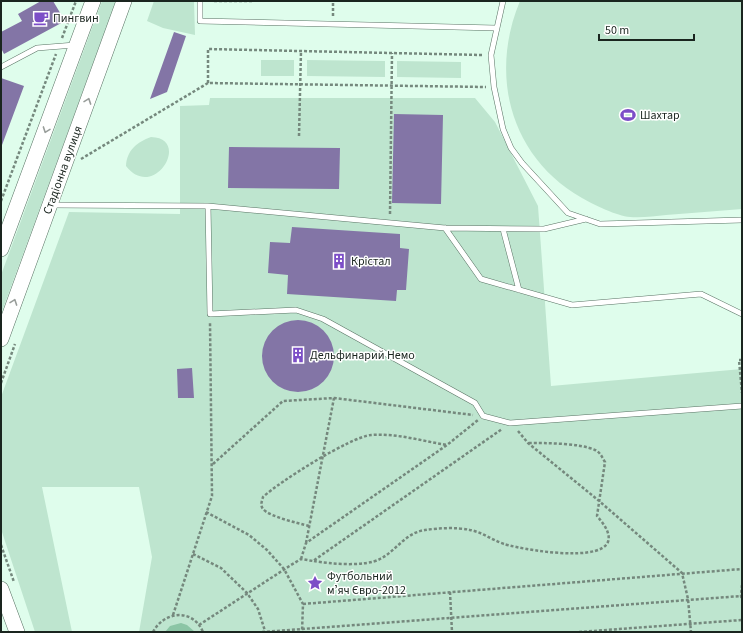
<svg xmlns="http://www.w3.org/2000/svg" width="743" height="633" font-family="'Source Sans 3',sans-serif">
<rect width="100%" height="100%" fill="#dffdec"/>
<path fill="#bee5cf" d="M102,1H116L1,314V275Z
M154,1H194L195,35L163,28L147,21Z
M520,1H742V209C717,211 692,213 666,215C655,216 642,218 630,217C617,216 594,205 582,198C510,157 489,75 520,1Z
M261,60H294V76H261Z
M307,60L385,61V77L307,76Z
M397,61L461,62V78L397,77Z
M210,98H475L495,122L538,206L551,386L742,369V632H139L152,557L139,487H42L72,632H35L1,529V397L69,212L180,214V106L209,105Z
M151,137C192,138 154,202 126,166C127,150 137,142 151,137Z"/>
<path fill="#8bc5a5" d="M181,623L187,625L195,632H165L170,626Z"/>
<path fill="#8375a6" d="M41,1H53L65,21L4,54L1,48V32L22,21L18,14Z
M174,32L186,36L167,92L150,99Z
M1,78L24,86L2,145H1Z
M394,114L443,115L441,204L392,203Z
M229,147L340,148L339,189L228,188Z
M292,227L400,234V248L409,249L406,290H397L396,301L287,294L288,275L268,273L270,242L290,243Z
M262 356a36 36 0 1 1 72 0a36 36 0 1 1-72 0Z
M192,368L194,398H178L177,369Z"/>
<g fill="none" stroke-linecap="round" stroke-linejoin="round">
<g stroke="#597364" stroke-width="6">
<path id="lane" d="M200,1V21L496,28
M503,1L491,55L494,87L503,129L511,148L522,163L568,213L600,224L742,220
M1,67L37,48L75,45
M51,205L208,206L445,228L544,229L586,219
M208,206L210,314L296,310L323,319L475,403L483,416L510,423L742,406
M445,228L481,279L572,305L701,294L742,314
M503,229L519,290"/>
</g>
<g stroke="#597364" stroke-width="16">
<path id="secondary" d="M1,249L93,1
M1,339L124,1
M1,589L17,632"/>
</g>
<path stroke="#75887d" stroke-width="2.5" stroke-dasharray="3 2" stroke-linecap="butt" d="M214,1H253
M333,16V1
M62,38L76,1
M482,55L208,49V83L486,87
M299,136L301,51
M81,159L208,83
M1,201L56,54
M390,214L392,53
M742,360H739L742,393
M1,383L15,344
M518,431L528,443L598,500L682,573L688,599L691,632
M213,464L283,401L334,398L473,415
M206,512L249,535L267,550L284,569L303,604L302,632
M309,526C298,523 270,517 263,509C260,505 262,501 263,497C279,482 350,437 371,435C396,433 422,441 447,445
M306,543L334,398
M1,545L14,582
M193,554L221,568L247,593L258,609L265,631
M301,559L306,543L447,445L478,420
M314,561C330,564 365,567 380,559C396,551 405,533 425,530C438,528 458,527 470,530C482,532 492,540 504,544C527,551 646,571 597,516L605,462C602,457 600,452 595,450C580,443 546,443 528,443
M742,585L741,596L742,600
M450,592L452,632
M303,604L742,569
M173,615L212,496L210,322
M199,625L291,565L301,559L313,561L502,429
M153,632C164,611 193,608 203,632
M262,632L741,596
M579,632L742,620"/>
<use href="#lane" stroke="#fff" stroke-width="5"/>
<use href="#secondary" stroke="#fff" stroke-width="15"/>
</g>
<defs><path id="oneway-chevron" d="M-2-3.5L2.5 0L-2 3.5" fill="none" stroke-width="1.6" stroke-linecap="round" stroke-linejoin="round"/></defs>
<g stroke="#989d9a">
<use href="#oneway-chevron" transform="translate(88 101) rotate(-70)"/>
<use href="#oneway-chevron" transform="translate(46 130) rotate(110)"/>
<use href="#oneway-chevron" transform="translate(14 302) rotate(-70)"/>
</g>
<defs>
<g id="cafe-bare" transform="scale(1.2)"><path d="M-5.5-4.5H6V0H3Q3 3.5 0 3.5H-2.5Q-5.5 3.5-5.5 0ZM3-3.2v2h1.7v-2ZM-6 4.5H4V6H-6Z" fill="#7c4ec7" stroke="#fff" stroke-width="2.5" paint-order="stroke"/></g>
<g id="stadium-bare" transform="scale(1.2)"><path d="M0-5a6.5 5 0 1 0 0 10a6.5 5 0 1 0 0-10ZM-3.5-1.8h7v3.6h-7Z" fill="#7c4ec7" stroke="#fff" stroke-width="2.5" paint-order="stroke"/></g>
<g id="building-bare" transform="scale(1.2)"><path d="M-4-6H4V6H1V3H-1V6H-4ZM-2.5-4.3h1.7v1.8h-1.7ZM.8-4.3h1.7v1.8H.8ZM-2.5-1h1.7V.8h-1.7ZM.8-1h1.7V.8H.8Z" fill="#7c4ec7" stroke="#fff" stroke-width="2.5" paint-order="stroke"/></g>
<g id="sight-bare" transform="scale(1.2)"><path d="M0-6L1.8-2.2L6-1.7L2.9 1.2L3.7 5.4L0 3.3L-3.7 5.4L-2.9 1.2L-6-1.7L-1.8-2.2Z" fill="#7c4ec7" stroke="#fff" stroke-width="2.5" paint-order="stroke"/></g>
</defs>
<g fill-rule="evenodd">
<use href="#cafe-bare" x="41" y="18"/>
<use href="#stadium-bare" x="628" y="115"/>
<use href="#building-bare" x="339" y="261"/>
<use href="#building-bare" x="298" y="355"/>
<use href="#sight-bare" x="315" y="583"/>
</g>
<g text-anchor="middle" dominant-baseline="central" stroke-width="3" stroke-linejoin="round" paint-order="stroke">
<g font-size="12" fill="#1a251f" stroke="#fff" text-anchor="start">
<text x="53" y="18">Пингвин</text>
<text x="640" y="115">Шахтар</text>
<text x="351" y="261">Крістал</text>
<text x="310" y="355">Дельфинарий Немо</text>
<text x="327" y="576">Футбольний<tspan x="327" dy="14">мʼяч Євро-2012</tspan></text>
</g>
<g font-size="12" fill="#1a251f" stroke="#fff">
<text transform="translate(63 170) rotate(-70)">Стадіонна вулиця</text>
</g>
</g>
<rect width="743" height="633" fill="none" stroke="#1a251f" stroke-width="4"/>
<path d="M599 34v6h95v-6" fill="none" stroke="#1a251f" stroke-width="2"/>
<text x="605" y="34" font-size="12" fill="#1a251f" stroke="#ffffff" stroke-width="3" paint-order="stroke">50 m</text>
</svg>
